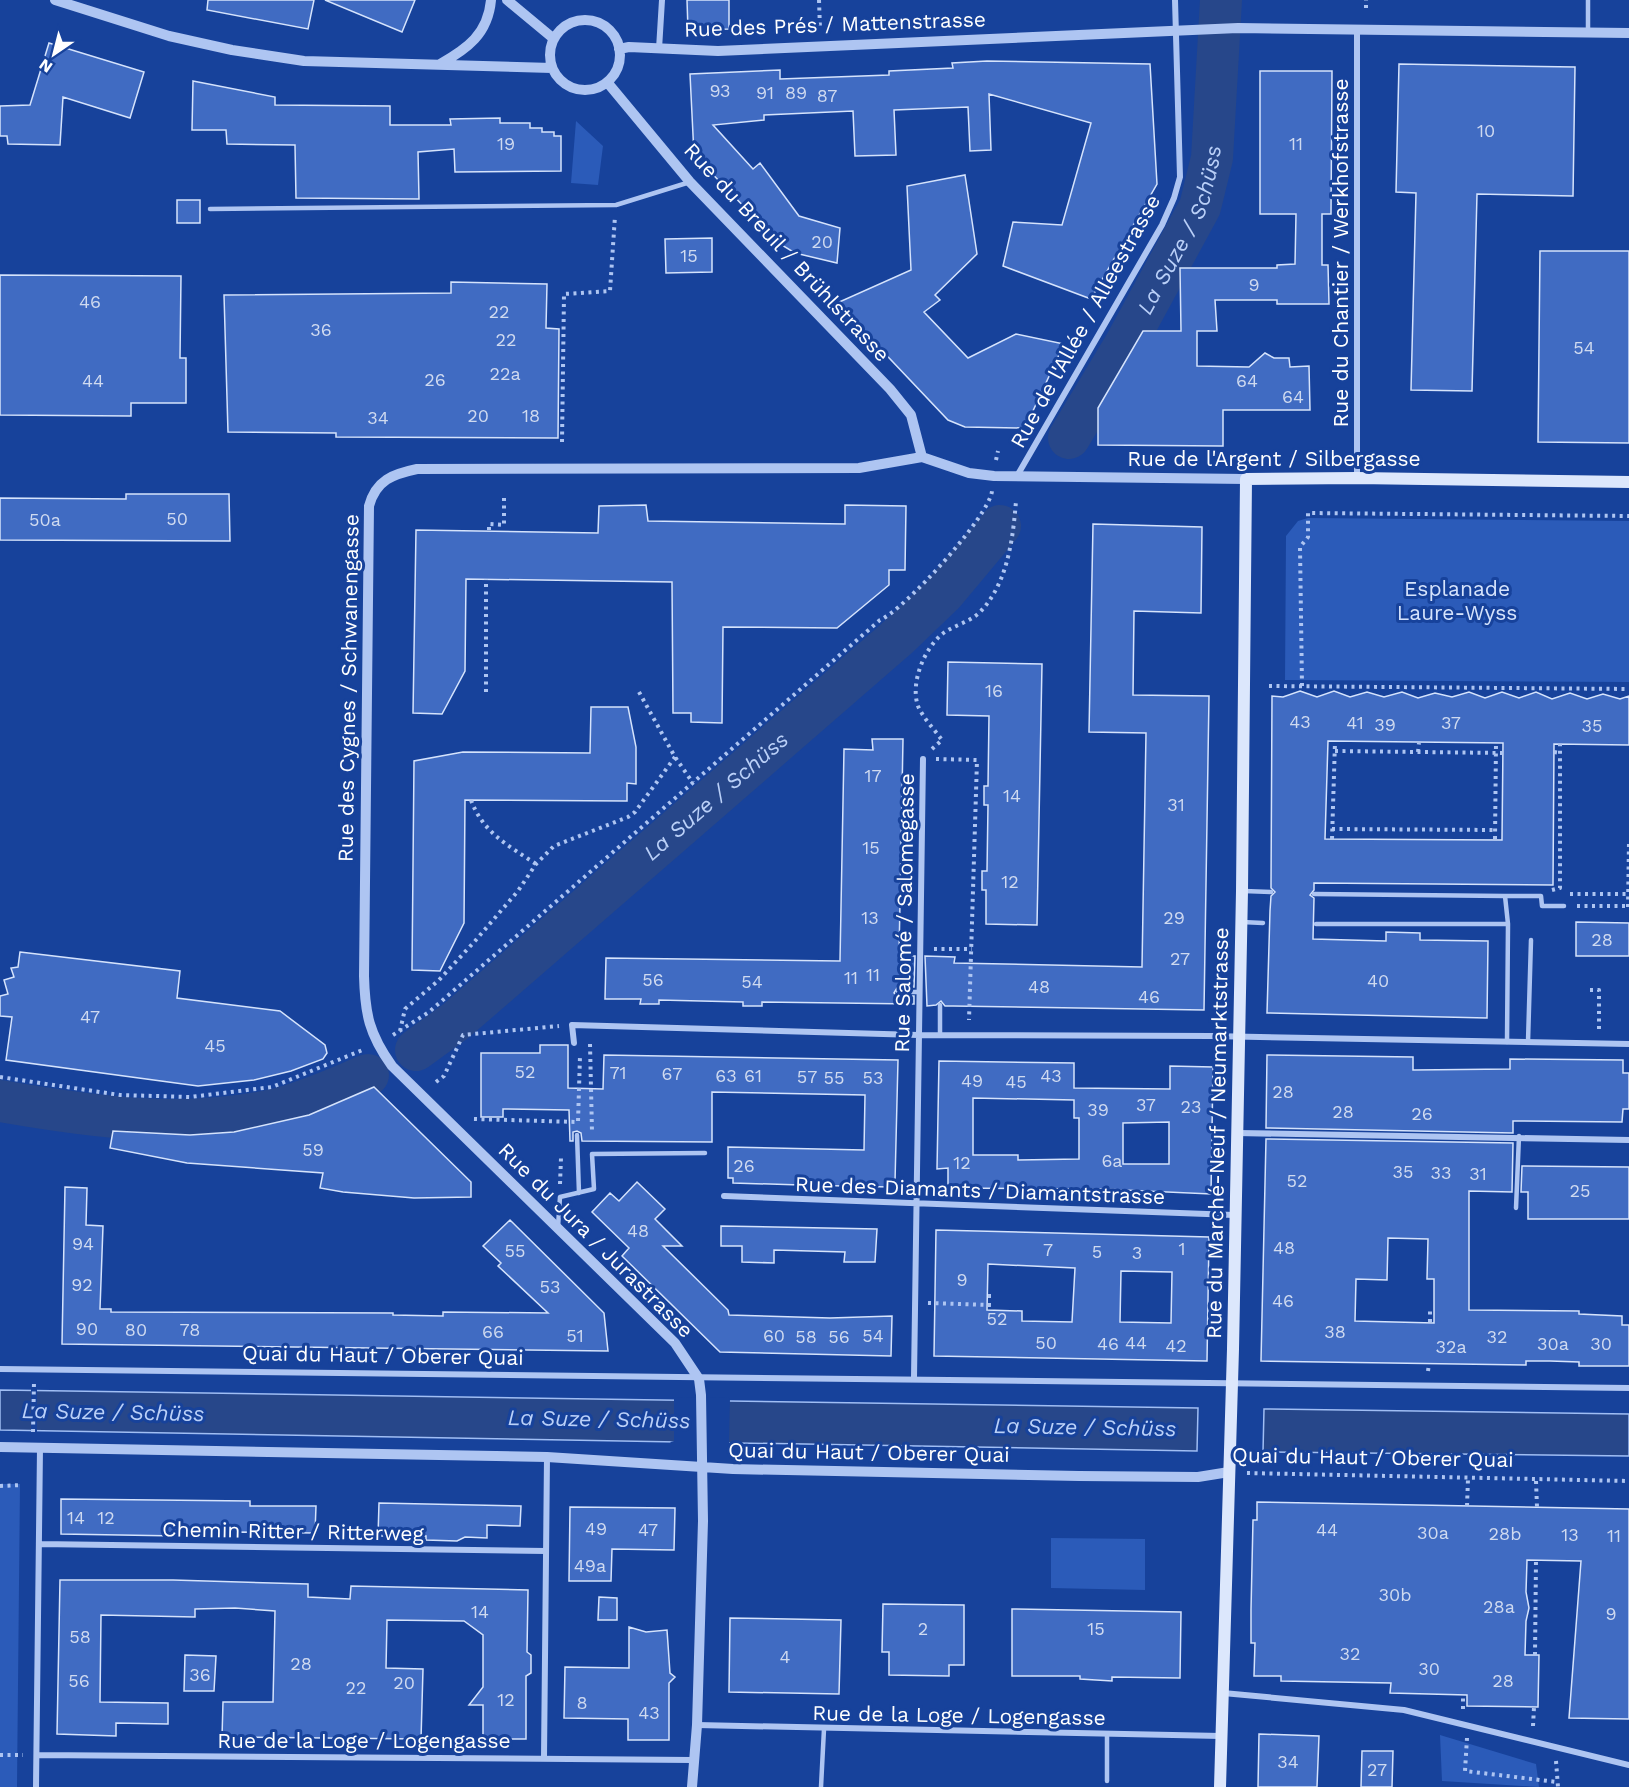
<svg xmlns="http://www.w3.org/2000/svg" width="1629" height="1787" font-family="'Work Sans',sans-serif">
<rect width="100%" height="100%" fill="#17429b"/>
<path fill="#2b5bb9" d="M576,121L603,146L598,185L571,183Z
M1308,518L1629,521V682L1285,680L1286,536L1298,521Z
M0,1484H20L17,1787H0Z
M1051,1538L1145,1539V1590L1051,1588Z
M1440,1735L1536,1764L1539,1787L1442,1781Z"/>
<path fill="#27478a" stroke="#a0bef4" stroke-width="1.5" d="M0,1390L1198,1408L1197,1451L0,1430Z
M1264,1409L1629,1414V1456L1263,1452Z"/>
<path fill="#17429b" d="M31,1387L37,1388V1433H31Z
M671,1397L730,1398L729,1443L732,1445H673L670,1442L674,1441V1399H670Z"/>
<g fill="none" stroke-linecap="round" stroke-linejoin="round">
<g stroke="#27478a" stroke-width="42">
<path id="s1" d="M1069,438L1126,343L1200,207L1212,158L1221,0"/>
<path id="s2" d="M416,1050L456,1021L896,639L944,593L1000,526"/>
<path d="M0,1101C91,1117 187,1130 278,1109C309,1101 339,1087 368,1075"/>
</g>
</g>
<path fill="#406bc2" stroke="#d5e3fc" stroke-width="1.5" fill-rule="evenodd" d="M208,0H314L308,29L207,10Z
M325,0H415L402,32Z
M687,0H729V29L688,30Z
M49,43L144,72L130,118L63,97L60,145L8,144L7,136H0V106L30,105Z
M987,61L1150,64L1157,184L1091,299L1003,266L1013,222L1062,225L1091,123L989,94L991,150L970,151L968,107L894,110L896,155L855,156L853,111L764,115V120L713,125L753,169L760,163L799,216L840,228L837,263L795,253L780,244L694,155L690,74L780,70V79L889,75V71L953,68L952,63Z
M1399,64L1575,67L1573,196L1477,194L1472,391L1411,390L1416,193L1396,192Z
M1260,71H1332L1331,214H1322V265H1328L1329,304H1277V300H1215L1217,331H1197V366L1249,367L1265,353L1274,358H1289L1290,367L1309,366L1310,410H1223V446L1098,445V408L1143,331H1181L1180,268H1277V265L1295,264L1296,214H1260Z
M193,81L275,97V105L390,106V125H451L450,119L500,118V123H530V128H542V132H554V136H561V171L455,172L454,149L418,152L419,199L296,198L295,145L227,144L226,130H192Z
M965,175L977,254L935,295L940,300L924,312L968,358L1016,334L1064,344L1025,428L965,427L948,420L837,303L911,270L907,186Z
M177,200H200V223H177Z
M712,238V272L666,273L665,239Z
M1540,251H1629V443L1538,442Z
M0,275L181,276L180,358H186V403H131V416L0,415Z
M451,282L547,284L546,328L559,329L558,438L336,437V433L228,432L224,295L451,293Z
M126,494H229L230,541L0,540V498L126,499Z
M646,505L648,521L845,524V505L906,506L905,570H889V585L837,628L723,627L722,723L691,722V713H673L672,582L466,579L465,671L442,714L413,713L416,530L598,533L599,506Z
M1093,524L1202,527L1201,613L1134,611L1133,695L1209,696L1204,1010L953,1006H945L941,1001L936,1005L927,1006L925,956L955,957L954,963L1142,967L1146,733L1089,732Z
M948,662L1042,664L1037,925L986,924V890H982V871H987L988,805H984V786H988L989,716L947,715Z
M1300,691L1317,697L1334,691L1350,697L1367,692L1384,697L1402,692L1418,698L1435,693L1452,697L1469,692L1485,698L1502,692L1519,698L1536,692L1552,699L1570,693L1587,699L1603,694L1620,699L1629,696V745L1554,744L1553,885L1314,883V890L1310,895L1314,898L1313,939L1386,941V932L1420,933V940L1488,941L1487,1018L1267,1013L1270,911L1271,896L1275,892L1271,888L1272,696L1283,697ZM1328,741L1503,743L1502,840L1325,839Z
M591,707H628L636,747V784L627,783V801L465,800L464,923L440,971L412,970L414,761L463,752L590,753Z
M872,739H903L899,956H915L914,987L897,988L894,993L897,996H914V1004L762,1002V1006H743V1002L659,1000V1004H640L641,999H605L606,958L840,961L844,749L873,750Z
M1576,922L1629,923V956H1576Z
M20,952L180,971L177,998L280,1011L325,1045L327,1053L323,1059L291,1071L254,1080L198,1086L6,1060L12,1017L0,1016V996L8,994L4,980L14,977L11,968L18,967Z
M540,1045H568V1088L603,1089L604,1055L898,1060L895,1182H890V1187L801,1185L733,1183V1178H728V1147L864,1150L865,1095L712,1092V1142L582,1141L581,1133L577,1131L573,1132V1141H570L569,1110L503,1109V1117H481V1053H540Z
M1267,1055L1413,1057V1070L1510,1069V1059L1623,1060V1073H1629V1109H1623L1622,1122L1513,1121V1133L1266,1128Z
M939,1061L1074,1063V1088L1170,1089V1066L1213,1067L1211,1194L1101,1189L948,1188V1168L937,1169ZM973,1098L1074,1100V1118H1079V1159L1018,1160V1155H973ZM1169,1122V1164H1123V1123Z
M374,1087L471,1182V1197L414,1198L343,1192L320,1188L323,1173L187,1163L110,1148L113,1131L190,1135L234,1132L309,1115Z
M1266,1139L1513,1143L1512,1192L1469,1191V1310L1579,1311V1314L1622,1316V1325H1629V1366H1579V1362L1550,1361H1526V1365L1261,1361ZM1388,1238L1428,1239L1427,1279H1434V1323L1355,1321L1356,1279L1387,1280Z
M1522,1166L1629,1167V1219H1528V1192H1521Z
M637,1182L665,1209L655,1219L682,1246H663L728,1310L729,1315L830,1318L892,1316L891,1356L720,1352L622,1256L629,1248L592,1212L610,1193L619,1201Z
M65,1187L87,1188L86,1225L103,1226L100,1309H111V1312L393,1313V1315L443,1316V1312L548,1313L498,1266L501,1263L483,1246L510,1220L604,1313L608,1351L62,1344Z
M721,1226L877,1229L875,1262H844L845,1252L774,1250V1263L742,1262V1246H721Z
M936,1230L1209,1237L1207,1361L934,1356ZM988,1264L1075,1268L1072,1322L1022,1321V1311L987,1310ZM1121,1271L1172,1272L1171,1323L1120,1322Z
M61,1499L250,1501V1506H316L315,1533L238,1532V1537L61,1534Z
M1257,1502L1629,1509V1719L1569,1718L1581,1561L1527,1560L1526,1592L1529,1608L1526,1621L1525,1655H1539L1538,1707L1467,1706V1695L1390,1693L1391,1683L1281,1681V1676H1254L1255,1643H1251V1610L1253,1520H1257Z
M379,1503L521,1506L520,1526L487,1525V1538L465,1537L457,1541L426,1540V1536H378Z
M570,1507L675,1508L674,1550L612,1549L611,1581H569Z
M60,1580H173L308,1584V1597L350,1599L351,1586L528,1590L527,1652L531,1655V1673L526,1676V1739H483V1705H469L483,1687V1635L464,1621L387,1620L386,1668L423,1669L421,1739L222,1737L223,1702H273L275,1611L235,1608L195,1609V1617L101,1615L100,1702L168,1703V1724L116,1723V1736L57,1734Z
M599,1597L617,1598V1620H598Z
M883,1604L964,1605V1665H949V1676L889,1675V1652H882Z
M1012,1609L1181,1612L1180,1678L1112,1677V1681L1080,1679V1676H1012Z
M730,1618L841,1620L839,1694L729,1692Z
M629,1627L646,1632L667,1630L670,1673L675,1677L669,1683V1740H628V1719L564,1718L565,1667L629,1668Z
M185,1655L216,1656L214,1691H184Z
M1259,1734L1319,1736L1317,1787H1258Z
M1362,1751H1393L1392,1787H1361Z"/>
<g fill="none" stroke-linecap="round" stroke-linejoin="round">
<path stroke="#aec5f2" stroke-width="4" stroke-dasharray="3 4.5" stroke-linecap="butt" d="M819,0L820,29
M1366,8V0
M562,442L564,294L610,291L615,216
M996,460L998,451
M489,530V524L504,525V498
M1269,686L1629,689
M1302,686L1300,547L1308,537V513L1629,516
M486,692V579
M639,692L675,757L693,783
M932,749L942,740C934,729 923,718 918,706C910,683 924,650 941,635C953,625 969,623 980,612C1008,583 1013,538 1016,501
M1335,751L1503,753
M1418,752L1419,743
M1554,752L1560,753
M936,759L977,760L969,1020
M471,800C483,833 509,846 536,864
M1332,829L1495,830
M1332,839L1335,742
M1495,839L1496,743
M1552,890L1560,888V744
M1570,894H1627
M1577,906H1629
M1628,907L1629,842
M934,949H972
M1590,990H1599V1031
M400,1031L405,1009L439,980L475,941L518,891L536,864L554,846L628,817L635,812L675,757
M393,1035L429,1012L880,620C904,610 989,517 992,491
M590,1044L592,1132
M0,1077L120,1095L190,1097L272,1087L365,1049
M436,1082L444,1076L463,1035L559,1026
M474,1119L578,1122L580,1056
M560,1184L561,1158
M988,1296H992
M928,1303L991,1305
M1430,1322V1311
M1428,1371L1429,1364
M33,1432L34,1382
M1247,1473L1629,1481
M1536,1481L1537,1507
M0,1486L21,1485
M1467,1506L1468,1479
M1535,1655L1536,1560
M1463,1709V1695
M1533,1726L1534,1707
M1467,1738L1465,1771L1557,1782
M0,1755H23
M1556,1761L1558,1787"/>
<path stroke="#aec5f2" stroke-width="4.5" d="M1588,0V32
M210,209L616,205L690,182
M1244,891L1271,892
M1314,894L1505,896L1508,924L1507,1042
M1505,896H1541L1542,906H1564
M1242,922L1263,923
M1316,924H1508
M898,992H918
M940,1034V1005
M1528,1042L1531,940
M577,1135L579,1193
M1516,1208L1519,1136
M558,1227L560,1197L594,1189L592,1154L705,1153
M1107,1781V1734
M821,1787L824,1729"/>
<path stroke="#aec5f2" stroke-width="6" d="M1357,28V478
M659,49L662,0
M1017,476L1162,225L1174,198L1180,177L1175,0
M574,1043L572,1025L918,1035L1211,1036L1629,1044
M1237,1133L1629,1140
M724,1196L1234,1215
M0,1369L1629,1388
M914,1378L923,759
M39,1544L546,1551
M1223,1693L1404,1710L1629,1765
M697,1725L1221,1736
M37,1755L692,1760
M544,1758L547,1457
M36,1787L40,1448"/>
<path stroke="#aec5f2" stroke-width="10" d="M55,0L169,36L232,50L304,61L552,68
M507,0L554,39
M550 55a35 35 0 1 1 70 0a35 35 0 1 1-70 0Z
M619,49L629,47L718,51L1238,28L1629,33
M440,64C467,49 488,34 491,0
M607,82L690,182L890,389L911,415L922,457
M922,457L969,473L994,476L1246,479
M0,1447L547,1457L733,1469L1079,1476L1198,1477L1229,1472
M692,1787L697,1725L703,1521L701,1395L699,1379L675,1343L392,1066C369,1034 365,1014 364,976L369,506C376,480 393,474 417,469L859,468L922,457"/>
<path stroke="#dce7fc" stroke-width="12" d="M1220,1787L1233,1349L1242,891L1246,479L1357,478L1629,482"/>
</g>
<g text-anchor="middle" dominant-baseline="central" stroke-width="6" stroke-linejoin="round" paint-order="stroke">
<g font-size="18" fill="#cfdaf0">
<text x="720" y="90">93</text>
<text x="765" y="92">91</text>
<text x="796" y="92">89</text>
<text x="827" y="95">87</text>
<text x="1486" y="130">10</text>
<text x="506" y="143">19</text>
<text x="1296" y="143">11</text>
<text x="822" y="241">20</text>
<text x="689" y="255">15</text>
<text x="1254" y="284">9</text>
<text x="90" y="301">46</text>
<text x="499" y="311">22</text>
<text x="321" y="329">36</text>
<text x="506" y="339">22</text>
<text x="1584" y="347">54</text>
<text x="505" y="373">22a</text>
<text x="435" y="379">26</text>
<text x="93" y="380">44</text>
<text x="1247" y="380">64</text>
<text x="1293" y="396">64</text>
<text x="478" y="415">20</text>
<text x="531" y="415">18</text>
<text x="378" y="417">34</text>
<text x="177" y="518">50</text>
<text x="45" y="519">50a</text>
<text x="994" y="690">16</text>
<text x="1300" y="721">43</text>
<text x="1355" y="722">41</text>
<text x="1451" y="722">37</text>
<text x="1385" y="724">39</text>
<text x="1592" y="725">35</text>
<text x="873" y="775">17</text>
<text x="1012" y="795">14</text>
<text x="1176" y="804">31</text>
<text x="871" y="847">15</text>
<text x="1010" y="881">12</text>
<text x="870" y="917">13</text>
<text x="1174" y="917">29</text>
<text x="1602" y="939">28</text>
<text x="1180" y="958">27</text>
<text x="873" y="974">11</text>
<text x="851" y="977">11</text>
<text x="653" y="979">56</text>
<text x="1378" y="980">40</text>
<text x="752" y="981">54</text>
<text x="1039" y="986">48</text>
<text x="1149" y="996">46</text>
<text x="90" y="1016">47</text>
<text x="215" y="1045">45</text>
<text x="525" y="1071">52</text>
<text x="618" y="1072">71</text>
<text x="672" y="1073">67</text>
<text x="726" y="1075">63</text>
<text x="753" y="1075">61</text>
<text x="1051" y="1075">43</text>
<text x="807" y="1076">57</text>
<text x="834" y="1077">55</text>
<text x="873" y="1077">53</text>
<text x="972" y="1080">49</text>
<text x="1016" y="1081">45</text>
<text x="1283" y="1091">28</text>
<text x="1146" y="1104">37</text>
<text x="1191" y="1106">23</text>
<text x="1098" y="1109">39</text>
<text x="1343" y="1111">28</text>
<text x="1422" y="1113">26</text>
<text x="313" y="1149">59</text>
<text x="1112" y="1160">6a</text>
<text x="962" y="1162">12</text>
<text x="744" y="1165">26</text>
<text x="1403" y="1171">35</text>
<text x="1441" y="1172">33</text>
<text x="1478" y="1173">31</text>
<text x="1297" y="1180">52</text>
<text x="1580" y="1190">25</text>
<text x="638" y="1230">48</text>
<text x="83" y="1243">94</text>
<text x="1284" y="1247">48</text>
<text x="1182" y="1248">1</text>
<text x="1048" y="1249">7</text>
<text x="515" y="1250">55</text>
<text x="1097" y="1251">5</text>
<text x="1137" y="1252">3</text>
<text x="962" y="1279">9</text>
<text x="82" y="1284">92</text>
<text x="550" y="1286">53</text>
<text x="1283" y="1300">46</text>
<text x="997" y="1318">52</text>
<text x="87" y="1328">90</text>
<text x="136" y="1329">80</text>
<text x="190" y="1329">78</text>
<text x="493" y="1331">66</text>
<text x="1335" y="1331">38</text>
<text x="575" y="1335">51</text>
<text x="774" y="1335">60</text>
<text x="873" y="1335">54</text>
<text x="806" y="1336">58</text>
<text x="839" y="1336">56</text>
<text x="1497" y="1336">32</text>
<text x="1046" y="1342">50</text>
<text x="1136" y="1342">44</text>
<text x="1108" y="1343">46</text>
<text x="1553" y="1343">30a</text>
<text x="1601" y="1343">30</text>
<text x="1176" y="1345">42</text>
<text x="1451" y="1346">32a</text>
<text x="76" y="1517">14</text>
<text x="106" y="1517">12</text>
<text x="596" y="1528">49</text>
<text x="648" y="1529">47</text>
<text x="1327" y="1529">44</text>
<text x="1433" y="1532">30a</text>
<text x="1505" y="1533">28b</text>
<text x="1570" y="1534">13</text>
<text x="1614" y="1535">11</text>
<text x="590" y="1565">49a</text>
<text x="1395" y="1594">30b</text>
<text x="1499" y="1606">28a</text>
<text x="480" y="1611">14</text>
<text x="1611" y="1613">9</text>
<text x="923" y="1628">2</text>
<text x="1096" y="1628">15</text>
<text x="80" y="1636">58</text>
<text x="1350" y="1653">32</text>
<text x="785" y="1656">4</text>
<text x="301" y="1663">28</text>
<text x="1429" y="1668">30</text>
<text x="200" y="1674">36</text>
<text x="79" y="1680">56</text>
<text x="1503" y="1680">28</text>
<text x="404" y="1682">20</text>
<text x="356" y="1687">22</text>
<text x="506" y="1699">12</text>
<text x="582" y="1702">8</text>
<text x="649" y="1712">43</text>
<text x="1288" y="1761">34</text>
<text x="1377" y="1769">27</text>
</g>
<g font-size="21" fill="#fff" stroke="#17429b">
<text transform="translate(835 24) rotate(-2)">Rue des Prés / Mattenstrasse</text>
<text transform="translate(787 252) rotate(47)">Rue du Breuil / Brühlstrasse</text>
<text transform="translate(1340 253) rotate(-90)">Rue du Chantier / Werkhofstrasse</text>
<text transform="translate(1085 321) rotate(-61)">Rue de l'Allée / Alleestrasse</text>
<text x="1274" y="458">Rue de l'Argent / Silbergasse</text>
<text transform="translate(348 688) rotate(-89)">Rue des Cygnes / Schwanengasse</text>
<text transform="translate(904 913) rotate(-89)">Rue Salomé / Salomegasse</text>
<text transform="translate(1217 1133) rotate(-89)">Rue du Marché-Neuf / Neumarktstrasse</text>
<text transform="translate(980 1190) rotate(2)">Rue des Diamants / Diamantstrasse</text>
<text transform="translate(596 1240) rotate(45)">Rue du Jura / Jurastrasse</text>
<text transform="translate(383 1355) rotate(1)">Quai du Haut / Oberer Quai</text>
<text transform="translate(869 1452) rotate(1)">Quai du Haut / Oberer Quai</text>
<text transform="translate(1373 1457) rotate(1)">Quai du Haut / Oberer Quai</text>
<text transform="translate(293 1531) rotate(1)">Chemin Ritter / Ritterweg</text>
<text transform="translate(959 1715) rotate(1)">Rue de la Loge / Logengasse</text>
<text x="364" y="1740">Rue de la Loge / Logengasse</text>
</g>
<g font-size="21" fill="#d5e3fc" stroke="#17429b">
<text x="1457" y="588">Esplanade<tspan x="1457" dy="24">Laure-Wyss</tspan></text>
</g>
<g font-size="22" font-style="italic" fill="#bad0f8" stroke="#17429b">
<text stroke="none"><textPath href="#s1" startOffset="237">La Suze / Schüss</textPath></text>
<text stroke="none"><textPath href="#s2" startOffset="393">La Suze / Schüss</textPath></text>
<text transform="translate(113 1412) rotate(1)">La Suze / Schüss</text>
<text transform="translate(599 1419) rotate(1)">La Suze / Schüss</text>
<text transform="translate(1085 1427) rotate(1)">La Suze / Schüss</text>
</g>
</g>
<g transform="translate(54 54) rotate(215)" stroke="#17429b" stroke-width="4.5" paint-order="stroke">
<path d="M0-4.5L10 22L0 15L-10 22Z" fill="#ffffff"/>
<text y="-9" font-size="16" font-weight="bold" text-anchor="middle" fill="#ffffff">N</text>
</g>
</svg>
